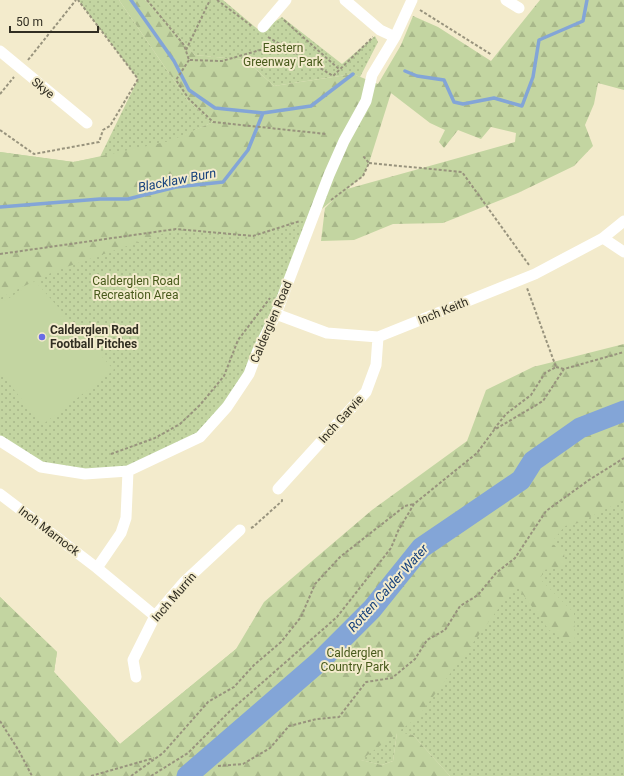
<svg xmlns="http://www.w3.org/2000/svg" width="624" height="776" font-family="Roboto,sans-serif">
<defs>
<pattern id="grass-dots" width="8" height="8" patternUnits="userSpaceOnUse"><rect width="8" height="8" fill="#c3d5a1"/><path d="M2 2h.1M6 6h.1" fill="none" stroke="#a8b78a" stroke-width="1.8" stroke-linecap="round"/></pattern>
<pattern id="forest-firs" width="22" height="20" patternUnits="userSpaceOnUse"><rect width="22" height="20" fill="#c3d5a1"/><path d="M5 1l3.5 6h-7zM16 11l3.5 6h-7z" fill="#a8b78a"/></pattern>
</defs>
<rect width="100%" height="100%" fill="#f3ebcc"/>
<path fill="url(#grass-dots)" d="M78,0H119L188,101L213,122L172,141H344L249,374L200,437L128,471L41,467L0,441V152L73,162L100,157L138,79Z
M145,0H223L260,31L282,17L342,64L375,36L378,42L360,77L353,74L274,86L246,60L195,55Z
M624,347V776H450L413,735L397,733L393,761L382,765L360,760L0,776V597L57,652L54,672L120,744L531,408Z"/>
<path fill="url(#forest-firs)" fill-rule="evenodd" d="M119,0H145L195,55L246,60L274,86L353,74L378,84L401,45L413,16L438,27L491,61L540,0H624V90L598,83L594,104L585,125L593,146L574,166L518,193L443,223L393,224L354,240L321,241L325,208L334,199L312,217L253,236L176,229L55,271L0,298V152L74,162L170,141L213,122L188,101ZM391,93L430,123L445,130L439,142L444,148L458,130L481,139L491,127L516,133L515,142L347,189L363,176L369,163Z
M624,344V500L578,523L565,526L551,543L564,553L565,566L544,570L540,579L574,613L575,645L549,630L516,585L418,717L398,732L413,735L450,776H0V597L57,652L54,672L120,744L236,649L264,602L372,510L467,441L486,390L533,367ZM397,733L393,761L382,765L361,760Z"/>
<path fill="#c3d5a1" d="M35,281L114,370L42,425L0,372V304Z"/>
<g fill="none" stroke-linecap="round" stroke-linejoin="round">
<path stroke="#83a5d7" stroke-width="3.5" d="M131,0L174,61L189,90L215,108L263,113
M405,71L417,76L444,80L454,102L463,104L494,98L522,106L533,77L539,40L583,21L587,0
M0,207L100,199H128L176,187L223,182L248,150L263,113L311,106L353,74"/>
<path stroke="#83a5d7" stroke-width="21" d="M187,776L320,661L372,609L421,548L521,480L533,461L580,428L624,411"/>
<path stroke="#98937d" stroke-width="2" stroke-dasharray="3 2" stroke-linecap="butt" d="M147,0L184,45L189,60L222,61L281,44L333,76L373,37
M217,0L253,27
M420,10L492,55
M284,20L340,70
M268,37L280,44
M186,50L210,0
M28,60L76,0
M189,60L176,80L189,99L213,122L326,134
M0,94L14,77
M0,130L34,154L99,142L103,130L110,126L138,79L78,0
M369,163L462,172L529,265
M331,200L363,176L369,163L363,156
M0,254L176,229L253,236L300,221
M556,367L564,369
M494,429L506,414L531,395L545,373L556,367L527,288
M111,454L155,438L180,424L200,405L224,376L238,340L270,298
M251,528L253,527L282,501V499
M0,721L19,751L32,776
M218,766L243,764L270,748L289,726L317,719L339,717L366,682L392,678L415,659L427,640L445,630L460,606L478,595L496,573L515,558L546,511L589,480L624,458
M91,776L154,758
M131,776L163,753L208,702L234,687L254,665L281,642L301,617L315,584L340,557L405,506L414,504
M151,776L188,753L230,711L337,617L391,548L398,531L414,504L477,453L494,430L543,401L564,369L624,352"/>
<path stroke="#fff" stroke-width="11" d="M345,0L380,30L395,37
M506,0L519,8
M263,27L286,0
M0,51L87,123
M603,238L624,252
M276,314L327,333L378,337L535,274L603,238L624,221
M0,441L41,467L85,474L128,471L200,437L227,407L249,374L258,350L276,314L329,175L344,141L366,101L372,75L395,37L412,0
M278,489L366,392L376,365L378,337
M0,494L97,568L155,616
M97,568L121,533L126,518L128,471
M136,677L133,660L155,616L184,582L240,530"/>
</g>
<circle fill="#696ce6" stroke="#f3ebcc" stroke-width="1.5" cx="42" cy="337" r="4"/>
<g text-anchor="middle" dominant-baseline="central" stroke-width="4" stroke-linejoin="round" paint-order="stroke">
<g font-size="12" fill="#485a1b" stroke="#f3ebcc">
<text x="283" y="48">Eastern<tspan x="283" dy="14">Greenway Park</tspan></text>
<text x="136" y="281">Calderglen Road<tspan x="136" dy="14">Recreation Area</tspan></text>
<text x="355" y="653">Calderglen<tspan x="355" dy="14">Country Park</tspan></text>
</g>
<g font-size="12" fill="#312e22" stroke="#f3ebcc">
<text transform="translate(43 88) rotate(39)">Skye</text>
<text transform="translate(443 311) rotate(-22)">Inch Keith</text>
<text transform="translate(271 322) rotate(-67)">Calderglen Road</text>
<text transform="translate(341 419) rotate(-48)">Inch Garvie</text>
<text transform="translate(49 531) rotate(37)">Inch Marnock</text>
<text transform="translate(174 597) rotate(-49)">Inch Murrin</text>
</g>
<g font-size="12" font-weight="bold" fill="#312e22" stroke="#f3ebcc" text-anchor="start">
<text x="50" y="330">Calderglen Road<tspan x="50" dy="14">Football Pitches</tspan></text>
</g>
<g font-size="13" font-style="italic" fill="#15407c" stroke="#f3ebcc">
<text transform="translate(177 180) rotate(-11)">Blacklaw Burn</text>
<text transform="translate(388 588) rotate(-48)">Rotten Calder Water</text>
</g>
</g>
<path d="M10 26v6h88v-6" fill="none" stroke="#312e22" stroke-width="2"/>
<text x="16" y="26" font-size="12" fill="#312e22" stroke="#f3ebcc" stroke-width="3" paint-order="stroke">50 m</text>
</svg>
